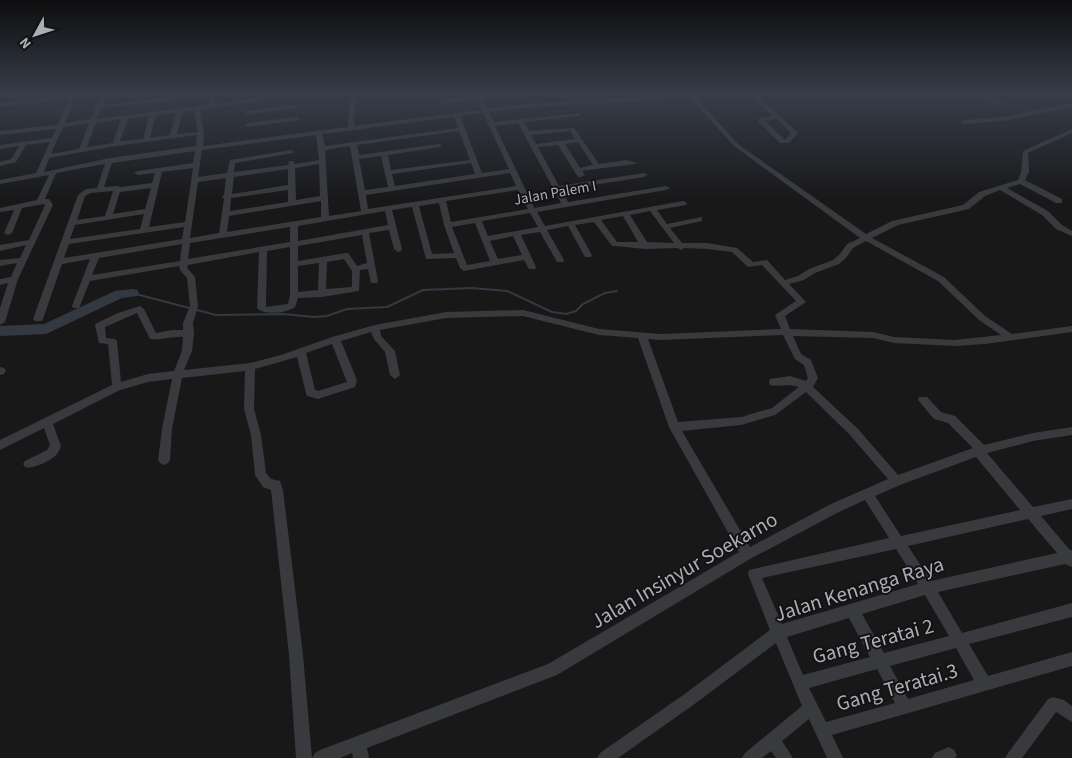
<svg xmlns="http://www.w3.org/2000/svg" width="1072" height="758" font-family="'Source Sans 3',sans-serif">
<rect width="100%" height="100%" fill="#181819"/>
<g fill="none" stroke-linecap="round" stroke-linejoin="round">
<path stroke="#333941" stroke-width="2" d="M132,293L216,315L283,314L314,317L327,316L347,309L387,307L423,290L472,288L507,291L552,312L566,314L576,311L583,304L605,293L617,291"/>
<path fill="#333941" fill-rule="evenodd" d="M132,289L137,290L139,293L137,296L122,298L46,334L0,336V326L44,324L115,291Z"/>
<path fill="#393a3e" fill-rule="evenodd" d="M73,93H79L78,95L107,93L106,96L123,93L133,94L105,99L103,105L206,93H227L216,96L214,104L294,93H312L200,110L204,133L203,146L348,127L350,93H356L354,126L482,110L477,99L441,104L438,102L441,100L475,96L474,93H480L481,95L517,93L483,99L487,109L523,104L709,93H746L743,95L697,98L738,144L866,234L892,221L963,205L979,192L1018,180L1021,172L1023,151L1072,129V133L1028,153L1029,172L1025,180L1062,199V203H1056L1020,184L1007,188L1048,211L1062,225L1072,231V236L1056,229L1042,215L1000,190L985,196L969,209L898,225L872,238L944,277L985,316L1012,334L1072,326V332L985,344L955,346L894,343L873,338L793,336L801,354L811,360L818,378L813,387L858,429L898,475L973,448L948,423L934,419L918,400L919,397H927L941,412L955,416L984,445L1033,433L1072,427V435L1033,441L987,453L1033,507L1072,499V509L1041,516L1070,550H1072V567L1065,564L938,592L962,633L1072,603V617L969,644L988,676L1072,652V666L832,735L843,758H827L809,719L782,741L793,758H776L771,751L762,758H742L745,753L802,706L776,643L696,703L618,758H597L600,753L686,693L770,630L748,574L749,570L889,538L865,500L839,512L750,559L557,675L367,748L369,758H353L352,753L340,758H312L315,753L320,750L548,664L739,552L669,427L638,338L599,335L523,316L446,318L380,330L381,336L395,351L400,375L395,379L390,375L385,352L374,339L371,332L341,341L357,380L355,387L318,399L307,396L306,393L297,357L255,369L254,409L261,435L266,473L271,479L280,481L283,490L303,655L312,758H296L289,655L271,490L263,487L255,475L251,435L244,409L245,371L182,378L172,429L170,460L168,463L164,465L160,463L158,460L162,429L172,379L148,382L120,390L53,424L61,446C60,449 58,454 55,456C50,461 31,470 25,467L23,464L25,461L47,450L50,445L44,428L0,450V440L112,385L108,344L99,343L95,325L97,323L118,313L140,306L144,309L156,333L172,330H183V323L190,306L187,278L180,270L179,266L90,281L79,308H73L72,306L90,259L62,264L43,319L41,321H35L33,319L78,195L86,189L97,188L105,164L56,173L45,199H49L53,205L18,279L5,322L0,325V308L8,283L0,285V279L11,277L17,263L0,266V260L20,258L26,245L0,251V245L29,240L45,205L44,204L22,208L12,233L8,235L4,233L14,210L0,212V208L37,200L49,175L0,184V180L36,173L50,142L26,145L16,162L0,166V162L11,159L19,146L0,149V145L52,138L56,129L0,135V131L57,125L69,99L0,107V103L71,95ZM100,95L91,119L65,123L75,98ZM210,96L208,105H206L97,119L101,108ZM690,98L734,146L860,238L847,244L840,254L833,260L809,269L798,276L785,280L767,260L753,262L737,248L707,243H682L670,228L702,221V217L667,224L657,210L686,205L687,203L683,201L545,226L537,212L666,190L670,188L666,186L568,202L562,190L644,177L648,175L644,173L559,186L538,147L558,145L578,177H581L585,175L582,171C591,169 635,165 637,163L626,160L599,164L574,128L529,131L524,122L578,116L580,115V113L494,122L489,112L523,108ZM194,110L198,132L177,134L183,112ZM176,113L170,135L150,138L156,115ZM483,113L509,169L482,173L460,116ZM149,116L143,139L120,141L128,119ZM454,117L458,128L325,146L322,134ZM121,119L113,143L87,147L96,123ZM89,123L79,149L51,154L63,127ZM518,123L561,203L534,208L533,205L495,126ZM459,131L470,160L391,170L388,155L441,147V145L439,144L359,155L357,145ZM570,131L575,139L536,144L531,135ZM197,135L196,146L110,158L44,172L49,158L116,146ZM316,135L319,160L295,164L293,161H289L288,165L234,172L235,163L293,153L294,152L291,150L230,160L227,173L198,177L202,150ZM578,142L593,165L580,168L565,144ZM350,146L361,211L329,216L325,150ZM195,151L193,163L138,171L134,173L138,175L155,173L152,183L121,187L118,186L104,187L112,163ZM381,156L388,187L365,190L359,159ZM471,163L475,174L395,186L392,174ZM319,164L320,196L296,200L295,168ZM193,168L185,222L149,227L162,172ZM288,169V185L232,194L234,177ZM510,173L516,186L368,209L366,195ZM226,178L224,195L222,197L224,199L219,233L190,238L198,182ZM151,188L145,209L113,214L120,192ZM288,190V202L230,211L231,198ZM518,190L528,209L451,222L446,201ZM113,191L105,216L77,220L85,196L91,193ZM321,201V217L227,232L229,216ZM439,203L444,225L454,253L432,254L419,206ZM412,207L426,259L456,258L460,268L464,271L524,260L529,269H535L536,267L521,235L540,232L557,262H563L564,260L547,230L568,226L585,257H591L592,255L575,225L594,222L612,246H615L645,249L677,248L681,250L684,248L707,249L732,252L748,267L762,265L796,301L775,315L781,329L661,334L599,329L523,310L446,312L375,325L332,337L281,355L250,363L184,370L192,351L194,334L193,323L198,306L195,277L187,268L188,265L259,252L257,308C264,316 287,313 295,307L298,298L322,297L359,291L360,270L368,269L371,283H377L378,281L369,233L389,230L394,249L398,252L401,251L402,249L392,210ZM385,211L388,225L298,241V226ZM650,211L674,243L647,242L630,215ZM530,213L538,227L488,236L482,221ZM144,214L140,229L70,239L75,225ZM623,216L638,242H617L601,220ZM475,223L490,261L467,265L452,227ZM184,227L182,239L64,258L69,244ZM290,227V242L188,259L190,243ZM362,235L367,263L357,266L349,254L346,253L298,261V246ZM513,236L522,255L498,259L490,241ZM866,241L938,281L979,320L1001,335L955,340L894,337L873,332L790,329L785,316L806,302L789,284L804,280L815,273L839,264L846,258L853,248ZM182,244L180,261L92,275L99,258ZM290,247V295L288,304L266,307L267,251ZM344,259L352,271V287L326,289L327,262ZM319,263L318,290L298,292V266ZM137,313L150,339C160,341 172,336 183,337L182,351L174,371L148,374L121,382L117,341L115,339L106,338L105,327ZM783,335L795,359L804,365L808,378L806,381L790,376L770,379L769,382L770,385C780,387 788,383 799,387L772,408L741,417L678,422L648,339L661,340ZM332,344L347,382L318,391L315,390L306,353ZM806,392L850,435L888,479L831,504L750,547L682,431L741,425L775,415ZM976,457L1020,510L901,536L875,496L900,485ZM1028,519L1057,553L931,581L908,546ZM896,549L918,584L782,624L762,578ZM925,595L949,636L884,653L862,614ZM849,618L870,657L803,675L787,637ZM956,648L974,680L908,699L890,666ZM877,669L895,703L826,722L809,688Z
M747,93H754L797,132L798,133L789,143H780L758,121V119L773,116ZM777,119L791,133L785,140L765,121Z
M963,93H973L1007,104L1004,106Z
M1064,93H1072V98Z
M1072,103V107L1003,121L964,124L961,122L964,120L1003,117Z
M300,104L302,105V107L247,115L244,113L247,111Z
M297,117L299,118V120L248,127L245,125L248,123Z
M0,367L4,368L6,371L4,374L0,375Z
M1053,697L1064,700L1072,706V722L1056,712L1022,758H1005L1008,753L1048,699Z
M949,747L954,750L957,755L955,758H932L935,753Z"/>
</g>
<linearGradient id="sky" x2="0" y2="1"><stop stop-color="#0d0d0e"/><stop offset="0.47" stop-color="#373d49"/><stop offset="1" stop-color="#373d49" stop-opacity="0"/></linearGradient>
<rect width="1072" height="199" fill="url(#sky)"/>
<g text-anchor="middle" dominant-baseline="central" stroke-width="4" stroke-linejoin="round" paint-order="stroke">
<g font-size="15" fill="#acaeb7" stroke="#131314">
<text transform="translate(555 193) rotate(-10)">Jalan Palem I</text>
</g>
<g font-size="21" fill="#acaeb7" stroke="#131314">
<text transform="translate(684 570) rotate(-30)">Jalan Insinyur Soekarno</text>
<text transform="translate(859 589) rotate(-17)">Jalan Kenanga Raya</text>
<text transform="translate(873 641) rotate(-15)">Gang Teratai 2</text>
<text transform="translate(897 687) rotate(-16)">Gang Teratai.3</text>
</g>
</g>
<g transform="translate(35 35) rotate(230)" stroke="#131314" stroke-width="4" paint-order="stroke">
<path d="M0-4L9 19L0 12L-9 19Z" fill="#acaeb7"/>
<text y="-8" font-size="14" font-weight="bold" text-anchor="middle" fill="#acaeb7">N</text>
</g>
</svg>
